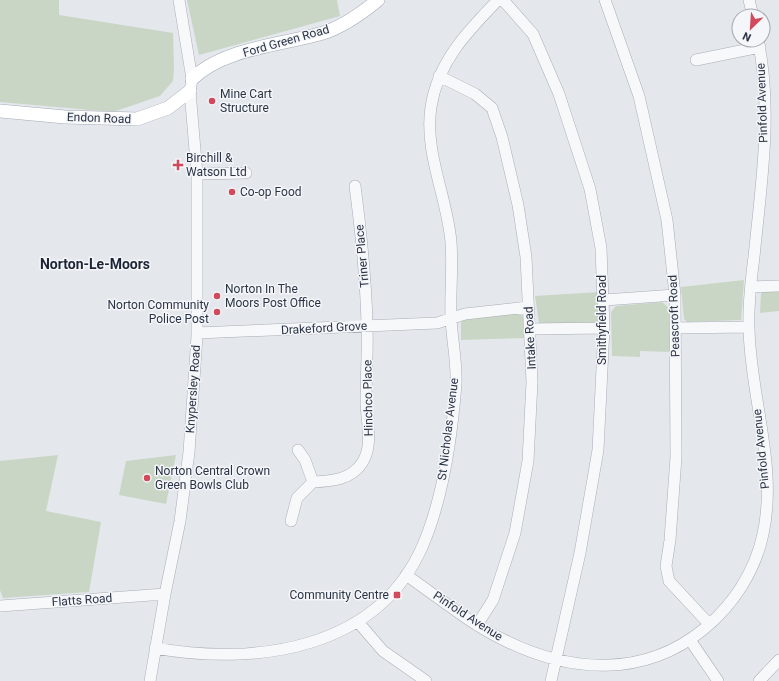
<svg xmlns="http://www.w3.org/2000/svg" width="779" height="681" font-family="Roboto,sans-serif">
<rect width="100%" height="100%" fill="#e4e7ec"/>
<path fill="#c9d6c5" d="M0,0H59V15L173,33L174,69L173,81L160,96L113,112L0,102Z
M187,0H337L340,16L199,55Z
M744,280L741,320L687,322L684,319L681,287Z
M779,290V311L760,313L761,294L764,291Z
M599,292L600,320L597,323H539L535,296Z
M662,302L670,309L671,352L640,351V357L612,356L611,312L616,306Z
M512,313H520L523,317L524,338L461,340V323L464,318Z
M58,455L46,511L101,522L89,592L3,598L0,590V461Z
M176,455L166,504L119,495L126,461Z"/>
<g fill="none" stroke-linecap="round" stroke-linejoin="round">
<g stroke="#a9aeb7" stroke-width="12">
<path id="minor" d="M503,0L533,34L559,94L590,189L601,248L604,328L598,450L580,553L551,681
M605,0L639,96L667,220L675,295L676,457L670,540L666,566L669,581L709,624
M749,0L753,16
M696,60L760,47
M439,76L475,94L492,108L502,137L518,205L526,257L532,382L528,461L515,533L493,600L477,625
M197,174L246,173
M751,287L779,286
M604,300L675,295
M675,328L749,327
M530,329L604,328
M197,333L437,323L465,314L528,307
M298,450L305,460L313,482
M291,521L297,498L313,482C331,481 351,480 362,463C374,445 366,421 366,401C366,375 368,350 367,325C366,278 361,232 355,186
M406,575C438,597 469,623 504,640C570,673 644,678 704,629C733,605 755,572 763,534C778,466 750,396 749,328C748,304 751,280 754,257C761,185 773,111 758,40
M0,606L165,594
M358,622L383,651L426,681
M690,640L718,681
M155,648C255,666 378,650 423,545C443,498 452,435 456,384C457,362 452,340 451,318C450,293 453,267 451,242C447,196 424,153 431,107C438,61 468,31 498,0
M150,681L165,594L180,521L189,452L197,336V174L190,91L192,79L179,0
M759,681L779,660"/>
</g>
<g stroke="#a3abb8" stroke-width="14">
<path id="major" d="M192,79C223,48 282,45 323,33C342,27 362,13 378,0
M0,111L65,117L137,119L168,108L190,91"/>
</g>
<use href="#minor" stroke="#f7f8fa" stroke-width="11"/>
<use href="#major" stroke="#fff" stroke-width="13"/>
</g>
<g fill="#d1495b" stroke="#f4f6f9" stroke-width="1.5">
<circle cx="212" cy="101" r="4"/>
<path d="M176 159h4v4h4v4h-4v4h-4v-4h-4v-4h4z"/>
<circle cx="232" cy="192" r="4"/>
<circle cx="217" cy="296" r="4"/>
<circle cx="217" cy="312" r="4"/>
<circle cx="147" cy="478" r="4"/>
<rect x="393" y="591" width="8" height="8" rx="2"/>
</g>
<g text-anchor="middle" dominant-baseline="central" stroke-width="3" stroke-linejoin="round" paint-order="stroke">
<g font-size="12" fill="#2b3445" stroke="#f4f6f9">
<text transform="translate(286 41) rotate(-16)">Ford Green Road</text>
<text transform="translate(762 103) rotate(-92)">Pinfold Avenue</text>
<text transform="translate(99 118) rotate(2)">Endon Road</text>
<text transform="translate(362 256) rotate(-95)">Triner Place</text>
<text transform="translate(674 316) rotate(-92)">Peascroft Road</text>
<text transform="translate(602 320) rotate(-90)">Smithyfield Road</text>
<text transform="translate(324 328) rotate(-3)">Drakeford Grove</text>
<text transform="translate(530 338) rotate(-93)">Intake Road</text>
<text transform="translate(193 389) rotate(-86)">Knypersley Road</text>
<text transform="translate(368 398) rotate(-91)">Hinchco Place</text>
<text transform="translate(448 429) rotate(-83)">St Nicholas Avenue</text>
<text transform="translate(761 449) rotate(-96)">Pinfold Avenue</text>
<text transform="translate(82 600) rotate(-4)">Flatts Road</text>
<text transform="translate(468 616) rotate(33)">Pinfold Avenue</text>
</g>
<g font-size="12" fill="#2b3445" stroke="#f4f6f9" text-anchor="start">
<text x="220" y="94">Mine Cart<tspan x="220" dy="14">Structure</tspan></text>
<text x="186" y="158">Birchill &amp;<tspan x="186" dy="14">Watson Ltd</tspan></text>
<text x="240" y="192">Co-op Food</text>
<text x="225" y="289">Norton In The<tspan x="225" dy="14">Moors Post Office</tspan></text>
<text x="209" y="305" text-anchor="end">Norton Community<tspan x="209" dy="14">Police Post</tspan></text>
<text x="155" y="471">Norton Central Crown<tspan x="155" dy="14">Green Bowls Club</tspan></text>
<text x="389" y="595" text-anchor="end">Community Centre</text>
</g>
<g font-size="14" font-weight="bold" fill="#1d2536" stroke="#f4f6f9">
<text x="95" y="264">Norton-Le-Moors</text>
</g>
</g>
<g transform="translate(751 28) rotate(205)"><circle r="19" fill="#f4f6f9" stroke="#a4a8b1"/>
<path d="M0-3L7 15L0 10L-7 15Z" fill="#d1495b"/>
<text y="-6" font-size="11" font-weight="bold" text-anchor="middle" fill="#2b3445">N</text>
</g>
</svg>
